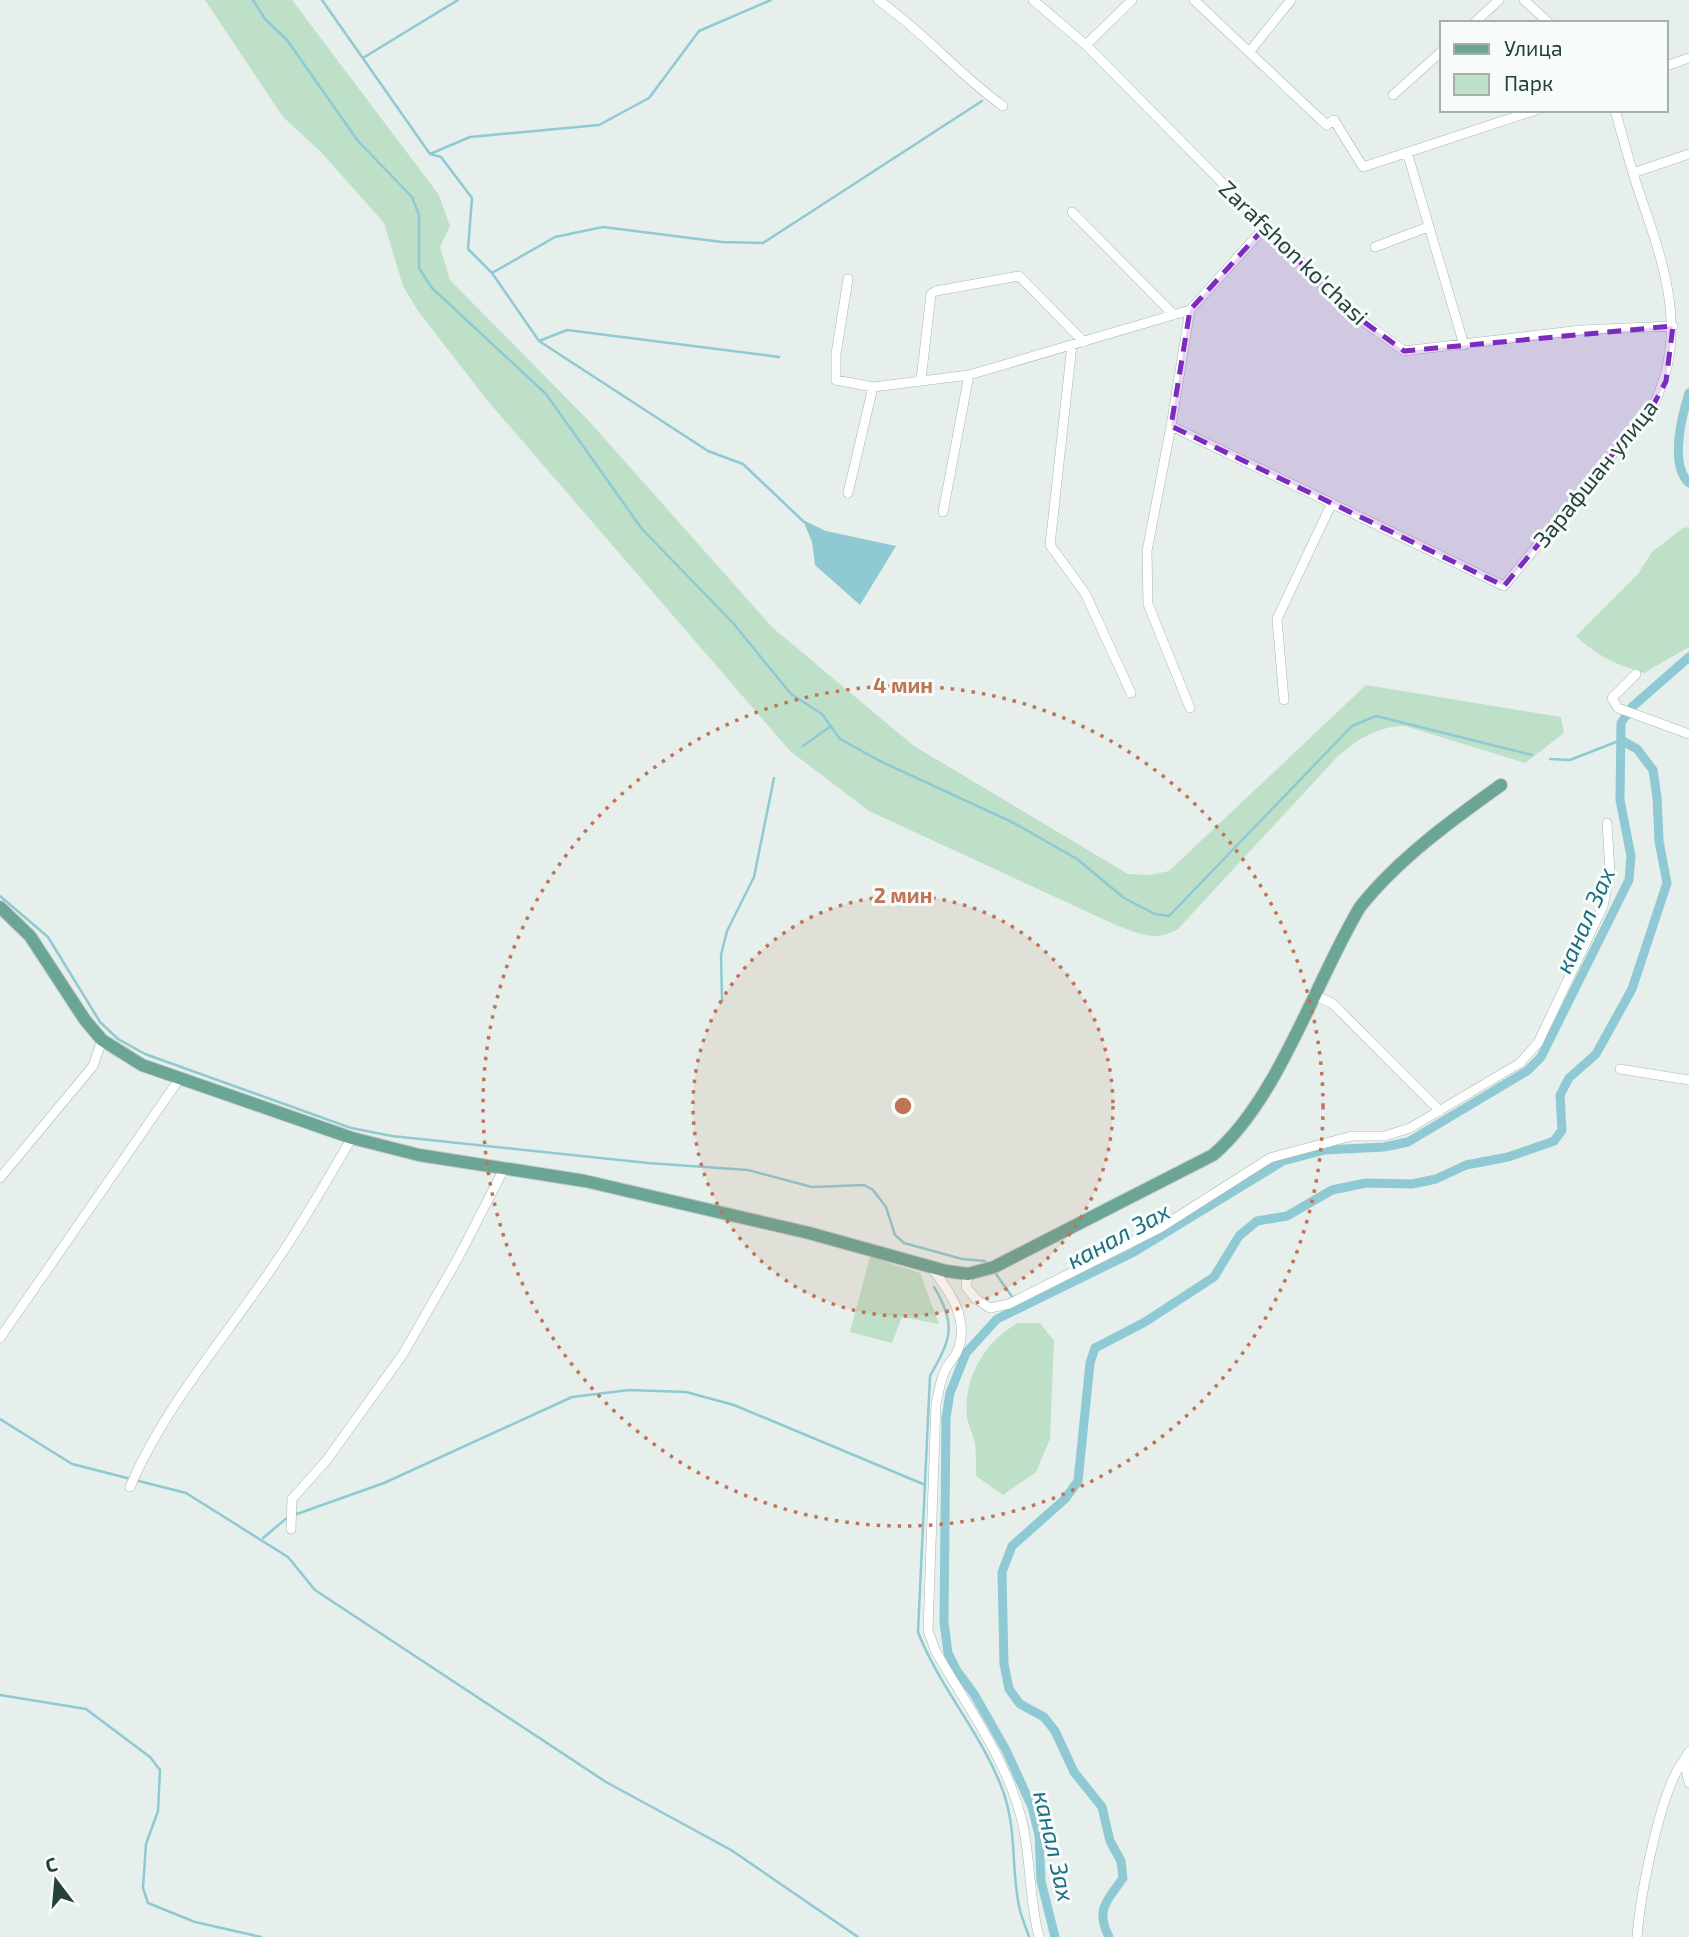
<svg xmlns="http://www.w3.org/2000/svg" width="1689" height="1937" font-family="'Exo 2',sans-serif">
<rect width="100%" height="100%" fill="#e6efeb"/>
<path fill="#bfe0c8" d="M205,0H292L439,195L450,226L440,247L450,280L588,420L773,628L914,746L1128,874L1150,875L1169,871L1366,685L1561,717L1564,733L1525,763L1405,726C1376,727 1360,738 1338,756L1178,929C1156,942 1140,934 1118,926L869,811L790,751L487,400L418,311L403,286L384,223L321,152L283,117Z
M1689,527V647L1644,673C1617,665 1597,656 1576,636L1638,574L1652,552L1683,528Z
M870,1257L920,1273L939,1324L902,1317L892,1343L850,1332Z
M1018,1323H1040L1054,1341L1050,1439L1036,1472L1003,1495L976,1476C976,1465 976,1454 975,1443C973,1434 968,1426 967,1417C963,1378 985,1341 1018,1323Z"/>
<path fill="#8ec9d4" d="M803,520L826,531L896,546L860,605L815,565L812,542Z"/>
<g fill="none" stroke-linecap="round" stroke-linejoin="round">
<path stroke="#8ec9d4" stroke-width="2.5" d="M253,0L265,19L287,40L358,141L412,197L419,215V268L432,288L546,394L642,529L733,623L791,694L822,714L840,739L880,761L1014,823L1077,859L1124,898L1155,914L1169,916L1352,726L1376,716L1532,755
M322,0L430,154L441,157L472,198L468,249L492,273L539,341L708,451L743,464L804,522
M363,58L458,0
M430,154L470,137L599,125L649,98L699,31L771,0
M492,273L555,237L603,227L722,242L763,243L982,101
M539,341L567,330L779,357
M803,746L831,726
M1550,759L1570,760L1621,740
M0,896L48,937L100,1022L118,1039L145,1054L351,1128L392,1136L648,1163L748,1170L812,1187L864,1185L873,1190L886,1207L895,1235L904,1243L962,1259L985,1261
M722,1001L721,955L727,931L754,877L774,778
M996,1274L1020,1308
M934,1287C957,1325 951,1339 930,1376L918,1632C940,1689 984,1736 1004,1794C1017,1833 1011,1868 1019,1906C1021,1917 1026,1927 1029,1937
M0,1419L72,1464L186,1493L288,1557L315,1590L606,1782L731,1850L858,1937
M294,1515L384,1483L572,1397L629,1390L686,1392L734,1405L923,1484
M263,1538L288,1517
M0,1695L86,1709L150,1757L160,1770L158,1811L146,1844L143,1888L148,1903L195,1922L261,1937"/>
<path stroke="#8ec9d4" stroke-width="9" d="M1689,393C1682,415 1669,465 1689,483
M1055,1937L1041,1881L1039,1835L1032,1807L1006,1750L974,1694L957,1671L948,1653L944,1622L946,1418L950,1393L966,1353L997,1319L1134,1252L1283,1161L1325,1150L1384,1147L1408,1142L1527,1071L1541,1057L1629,880L1631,856L1620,800L1621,723L1632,707L1689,657
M1109,1937C1095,1909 1107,1901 1123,1878L1121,1861L1110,1841L1102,1807L1074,1772L1055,1731L1044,1717L1020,1704L1009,1689L1004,1664L1002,1572L1012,1546L1065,1499L1078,1481L1090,1363L1095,1348L1145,1322L1214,1277L1239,1236L1257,1221L1287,1216L1332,1190L1366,1183L1412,1184L1436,1179L1466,1165L1508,1157L1554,1141L1562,1130L1560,1095L1569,1078L1596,1054L1632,989L1667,883L1659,841L1657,797L1653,770L1637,749L1621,740"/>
<g stroke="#a8b8b2" stroke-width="10">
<path id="minor" d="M878,0C923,31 958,74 1003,106
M1033,0L1086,45L1349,311L1404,351L1581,330L1673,326
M1194,0L1319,118L1327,125L1334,120L1363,167L1536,110
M1524,0L1549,23
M1474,23L1499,0
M1086,45L1132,0
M1250,51L1291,0
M1666,66L1689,58
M1393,95L1442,51
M1407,152L1464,345
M1633,173L1689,154
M1072,212L1174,315
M1375,247L1428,227
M848,279L836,354V380L873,387L969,375L1190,310L1265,227
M1190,310L1171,426L1504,586L1654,404C1689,332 1664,264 1639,192C1630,165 1623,138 1615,110
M1072,345L1050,545L1085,593L1131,693
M921,380L931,294L936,291L1019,276L1084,342
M1171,426L1147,551L1148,604L1190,708
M848,493L873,387
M943,512L969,375
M1636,674L1612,698L1618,708L1689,734
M1284,700L1277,619L1331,505
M1313,995L1332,1003L1440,1111
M1620,1069L1689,1080
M0,1178L93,1066L102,1040
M930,1266C949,1290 971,1320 957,1352C954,1358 948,1364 945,1371C940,1380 939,1393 936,1403L928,1630L935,1650C966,1705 1007,1759 1022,1821C1031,1859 1029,1899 1039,1937
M968,1274L966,1287L976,1299L990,1308L1009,1304L1160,1228L1270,1158L1352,1136H1385L1410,1128L1520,1063L1538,1043L1603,906L1610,872L1607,823
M0,1338L180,1078
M130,1487C166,1402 232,1330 282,1253C307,1216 329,1176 352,1138
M291,1529L292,1499L326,1461L403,1354L457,1260L505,1167
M1689,1752L1684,1760L1689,1783
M1637,1937C1640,1897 1660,1790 1684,1760"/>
</g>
<g stroke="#c2cac8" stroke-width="14">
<path id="major" d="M0,907L30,936L85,1020L102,1040L142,1065L352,1138L419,1155L585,1181L809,1233L946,1271L968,1274L994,1267L1213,1155C1278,1100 1315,982 1360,907C1398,859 1452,820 1501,785"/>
</g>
<use href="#minor" stroke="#fff" stroke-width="9"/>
<use href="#major" stroke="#6aa596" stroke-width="12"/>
</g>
<path fill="#7b2cbf" fill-opacity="0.2" stroke="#7b2cbf" stroke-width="5" stroke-dasharray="14 9" stroke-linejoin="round" d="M1265,227L1349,311L1404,351L1673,326L1666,381L1654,404L1504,586L1171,426L1190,310Z"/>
<circle cx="903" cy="1106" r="210" fill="#c07456" fill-opacity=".12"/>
<g fill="none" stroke="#c07456" stroke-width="3.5" stroke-dasharray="3.5 7">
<circle cx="903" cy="1106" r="210"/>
<circle cx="903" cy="1106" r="420"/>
</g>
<g text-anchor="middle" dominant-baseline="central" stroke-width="6" stroke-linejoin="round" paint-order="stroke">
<g font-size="23" fill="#24423a" stroke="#f7fbf9">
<text transform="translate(1294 252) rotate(44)">Zarafshon ko'chasi</text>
<text transform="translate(1595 473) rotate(-51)">Зарафшан улица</text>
</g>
<g font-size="24" font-style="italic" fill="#1c6f80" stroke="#f7fbf9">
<text transform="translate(1584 920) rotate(-66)">канал Зах</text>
<text transform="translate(1118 1235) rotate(-28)">канал Зах</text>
<text transform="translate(1055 1846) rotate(77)">канал Зах</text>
</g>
</g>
<circle cx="903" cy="1106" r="10" fill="#c07456" stroke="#f7fbf9" stroke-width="3.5"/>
<g font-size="21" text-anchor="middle" font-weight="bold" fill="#c07456" stroke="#f7fbf9" stroke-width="6" stroke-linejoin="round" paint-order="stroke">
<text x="903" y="693">4 мин</text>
<text x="903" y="903">2 мин</text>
</g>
<rect x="1440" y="21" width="228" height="91" fill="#f7fbf9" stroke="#a3b1ad" stroke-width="2"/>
<rect x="1454" y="44" width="35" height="10" fill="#6aa596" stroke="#a3b1ad" stroke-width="2"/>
<text x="1504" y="56" font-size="21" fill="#24423a">Улица</text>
<rect x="1454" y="74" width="35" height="21" fill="#bfe0c8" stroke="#a3b1ad" stroke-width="2"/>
<text x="1504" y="91" font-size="21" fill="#24423a">Парк</text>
<g transform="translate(56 1881) rotate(344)" stroke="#f7fbf9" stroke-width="5" paint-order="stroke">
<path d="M0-5L12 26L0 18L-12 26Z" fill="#24423a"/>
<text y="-10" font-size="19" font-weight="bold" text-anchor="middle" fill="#24423a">С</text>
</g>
</svg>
